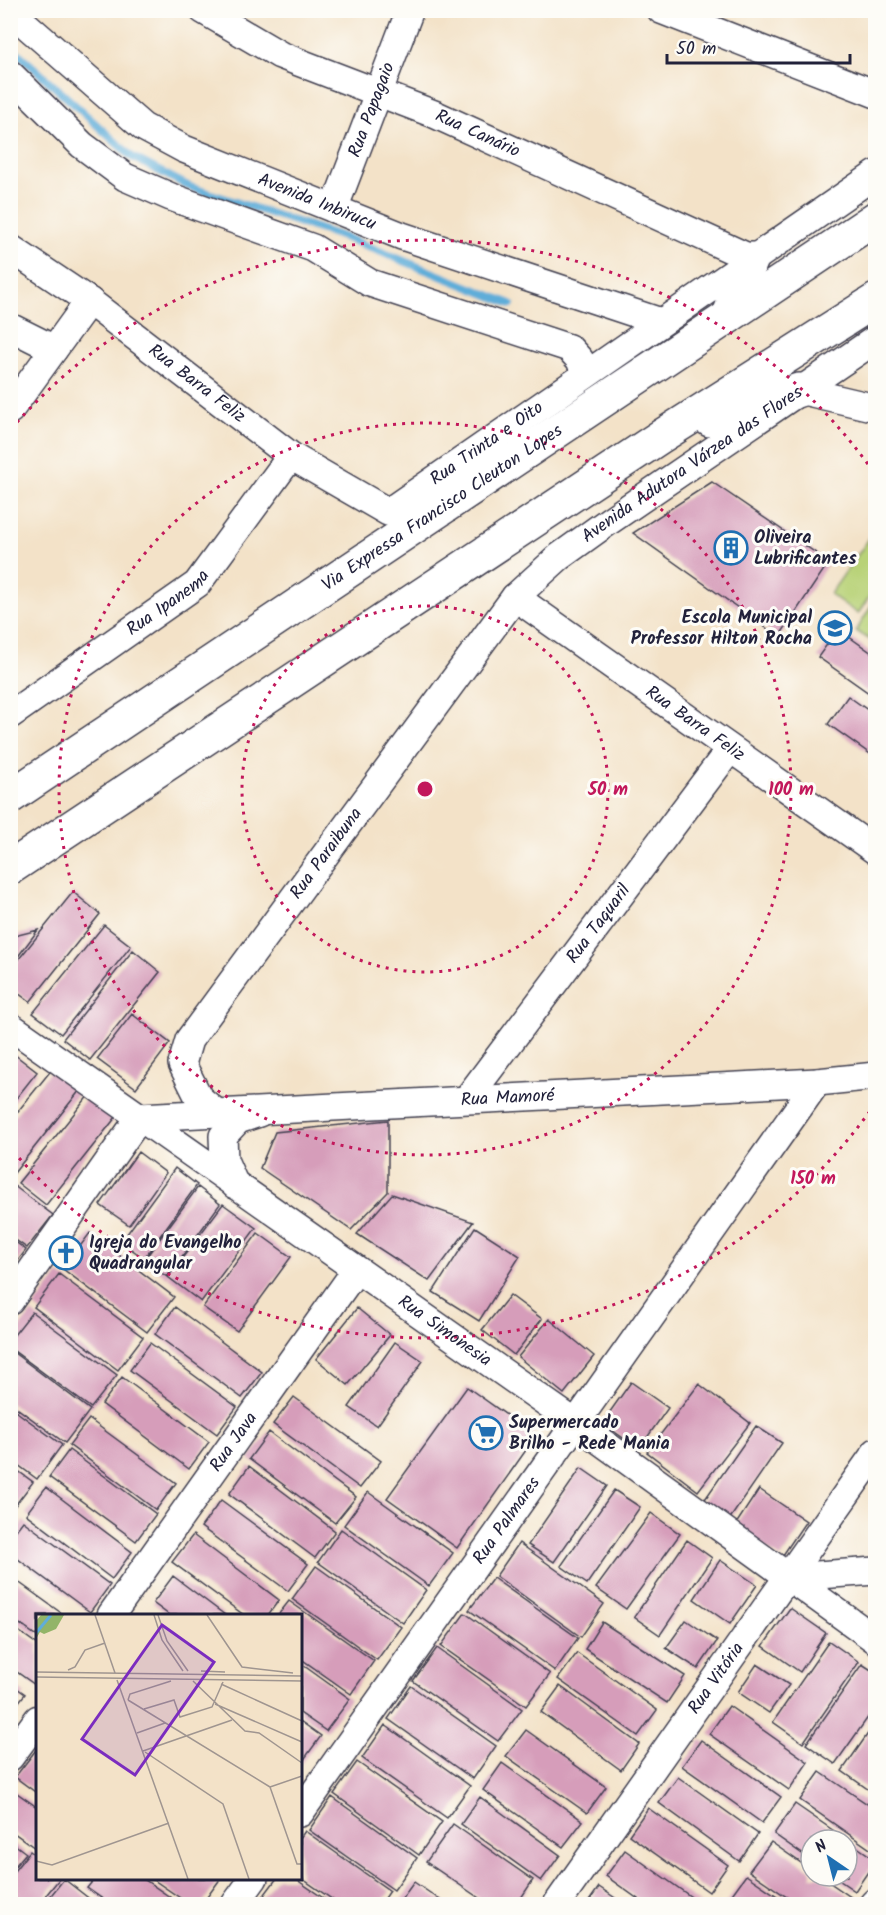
<svg xmlns="http://www.w3.org/2000/svg" width="886" height="1915" font-family="Kalam,sans-serif">
<rect width="100%" height="100%" fill="#fdfcf7"/>
<filter id="ink" filterUnits="userSpaceOnUse"><feTurbulence type="fractalNoise" baseFrequency=".0167" numOctaves="2"/><feDisplacementMap in="SourceGraphic" scale="12" xChannelSelector="R" yChannelSelector="G"/><feConvolveMatrix kernelMatrix="1 2 1 2 8 2 1 2 1" color-interpolation-filters="sRGB"/></filter>
<filter id="wash" filterUnits="userSpaceOnUse"><feTurbulence type="fractalNoise" baseFrequency=".008" numOctaves="4" result="noise"/><feDisplacementMap in="SourceGraphic" scale="24" xChannelSelector="R" yChannelSelector="G"/><feGaussianBlur stdDeviation="1.35" result="paint"/><feColorMatrix in="noise" values="0 0 0 0 0 0 0 0 0 0 0 0 0 0 0 0 0 1.4 0 .05"/><feComposite in="paint" operator="in"/></filter>
<g filter="url(#wash)">
<rect width="100%" height="100%" fill="#f3e2c8"/>
<path fill="#b8d277" stroke="#6d7a59" stroke-width="1.5" d="M875,530V588L858,614L830,594Z
M875,600V643L856,631Z"/>
<g fill="none" stroke-linecap="round" stroke-linejoin="round">
<path stroke="#5fadd9" stroke-width="8" d="M10,46L132,157L190,187L349,239L511,304"/>
</g>
<g id="blocks">
<path fill="#d69dba" d="M712,482L829,562L779,637L633,533Z
M838,629L876,656V698L818,657Z
M848,696L876,716V758L828,724Z
M73,892L100,914L30,1002L10,987V970Z
M104,925L131,946L61,1034L33,1013Z
M38,930L10,967V937Z
M133,950L160,972L90,1060L63,1039Z
M132,1014L170,1043L136,1088L97,1059Z
M10,1051L37,1072L10,1106Z
M53,1068L80,1090L10,1178V1121Z
M89,1095L116,1117L46,1205L18,1183Z
M388,1120V1192L351,1230L260,1168L275,1132Z
M138,1152L166,1173L129,1225L100,1205Z
M175,1168L197,1185L144,1258L121,1242Z
M10,1183L53,1215L27,1248L10,1236Z
M198,1187L220,1204L167,1277L144,1260Z
M392,1194L473,1222L429,1281L357,1234Z
M223,1204L256,1228L201,1302L168,1277Z
M475,1227L520,1256L479,1321L433,1292Z
M90,1233L174,1297L147,1332L63,1269Z
M258,1233L291,1257L237,1331L203,1307Z
M10,1238L26,1250L10,1271Z
M59,1274L143,1337L118,1370L34,1307Z
M510,1295L542,1319L514,1355L482,1330Z
M175,1307L262,1372L242,1398L155,1334Z
M357,1308L390,1335L348,1385L316,1359Z
M32,1312L117,1375L91,1408L10,1348V1340Z
M549,1319L594,1356L564,1394L518,1357Z
M395,1342L423,1361L377,1426L349,1407Z
M150,1343L237,1407L217,1434L130,1370Z
M10,1350L90,1410L65,1443L10,1403Z
M122,1377L209,1442L189,1469L102,1404Z
M631,1382L668,1408L639,1449L602,1423Z
M699,1384L750,1423L698,1491L647,1452Z
M467,1387L536,1436L457,1548L387,1498Z
M294,1397L381,1461L360,1488L273,1424Z
M10,1407L62,1445L37,1479L10,1459Z
M89,1419L176,1483L156,1510L69,1445Z
M756,1426L782,1443L729,1520L703,1502Z
M269,1432L356,1497L335,1523L249,1459Z
M69,1450L156,1514L136,1541L49,1477Z
M10,1465L33,1482L10,1512Z
M249,1466L335,1531L315,1558L229,1494Z
M581,1468L607,1486L554,1562L528,1545Z
M46,1487L132,1552L112,1579L26,1514Z
M759,1489L806,1521L781,1558L734,1527Z
M614,1490L640,1507L587,1584L561,1566Z
M368,1492L453,1553L429,1586L344,1525Z
M221,1500L308,1564L288,1591L201,1527Z
M651,1513L680,1534L626,1609L596,1588Z
M23,1521L110,1585L90,1612L10,1553V1538Z
M341,1529L426,1590L403,1623L318,1562Z
M193,1535L279,1600L268,1615H244L172,1562Z
M687,1540L712,1558L660,1635L634,1617Z
M519,1543L604,1604L581,1637L496,1576Z
M720,1560L757,1585L730,1624L694,1599Z
M316,1566L401,1627L377,1660L292,1599Z
M10,1576L64,1615H38V1637L10,1617Z
M173,1576L225,1615H169L153,1603Z
M493,1578L578,1638L555,1671L469,1610Z
M289,1601L374,1661L351,1694L300,1658V1615H278Z
M790,1608L826,1633L800,1672L763,1646Z
M465,1613L550,1674L526,1706L441,1646Z
M686,1620L717,1641L698,1669L666,1648Z
M602,1622L685,1676L667,1703L585,1649Z
M10,1625L38,1645V1687L10,1667Z
M829,1641L859,1662L803,1743L773,1722Z
M437,1648L522,1709L498,1741L413,1681Z
M577,1653L657,1710L638,1736L558,1679Z
M300,1663L350,1699L326,1731L300,1713Z
M757,1664L789,1685L769,1713L738,1692Z
M862,1664L876,1673V1706L835,1764L806,1744Z
M10,1683L25,1694L10,1713Z
M411,1686L496,1746L473,1779L388,1719Z
M560,1686L639,1744L621,1770L541,1712Z
M729,1706L808,1762L789,1790L709,1734Z
M300,1721L321,1736L300,1765Z
M876,1722V1787L872,1792L842,1771Z
M385,1725L470,1786L447,1818L362,1758Z
M526,1730L606,1787L587,1813L506,1756Z
M701,1740L781,1797L762,1823L682,1766Z
M36,1750L38,1752V1794L15,1777Z
M357,1762L442,1822L419,1855L334,1794Z
M502,1763L583,1821L563,1847L483,1790Z
M820,1772L876,1810V1853L800,1800Z
M678,1777L758,1834L739,1861L659,1803Z
M10,1788L38,1808V1850L10,1830Z
M332,1797L417,1858L394,1890L309,1830Z
M480,1797L560,1855L541,1881L461,1824Z
M795,1804L847,1840H811V1860L774,1834Z
M648,1808L728,1865L709,1892L629,1835Z
M453,1824L533,1880L517,1904H488L426,1862Z
M305,1831L390,1891L381,1904H339L300,1877V1838Z
M847,1840L876,1860L855,1891L833,1876H847Z
M10,1841L26,1853L10,1872Z
M771,1842L811,1870V1876H820L852,1898L847,1904H797L749,1871Z
M625,1850L701,1904H645L606,1876Z
M30,1851L38,1857V1878H60L39,1904H10V1876Z
M746,1875L789,1904H725Z
M95,1878H142L180,1904H110L87,1888Z
M151,1878H221L202,1904H189Z
M277,1878H294L332,1904H262L259,1902Z
M64,1879L96,1904H44Z
M414,1882L446,1904H398Z
M599,1887L624,1904H587Z"/>
</g>
</g>
<g filter="url(#ink)">
<use href="#blocks" fill-opacity="0" stroke="#413f50" stroke-width="1.5"/>
<g fill="none" stroke-linecap="round" stroke-linejoin="round">
<g stroke="#413f50" stroke-width="30">
<g id="minor">
<path id="s1" d="M203,10L280,55L434,114L752,259"/>
<path d="M661,10L876,94"/>
<path id="s2" d="M10,11L143,127L184,149L402,236L661,322"/>
<path d="M10,74L82,145L125,177L171,197L313,248L370,283L569,348L580,360L585,374"/>
<path id="s3" d="M334,209L410,10"/>
<path id="s4" d="M10,248L89,301L291,456L388,512L876,174"/>
<path d="M10,327L54,349"/>
<path d="M799,390L876,408"/>
<path d="M10,410L89,301"/>
<path id="s5" d="M515,597L876,851"/>
<path id="s6" d="M10,715L197,584L291,456"/>
<path id="s7" d="M10,1026L574,1422L876,1640"/>
<path id="s8" d="M467,1099L730,749"/>
<path id="s9" d="M217,1113L199,1098L182,1064L189,1040L515,597L559,557L609,521L876,339"/>
<path id="s10" d="M140,1117L817,1082L876,1076"/>
<path d="M235,1185L224,1160L223,1136L238,1120L259,1113"/>
<path d="M10,1301L140,1117"/>
<path d="M788,1577L876,1571"/>
<path id="s11" d="M111,1615L356,1270"/>
<path d="M10,1757L38,1719"/>
<path id="s12" d="M300,1813L817,1082"/>
<path d="M235,1904L254,1878"/>
<path id="s13" d="M557,1904L876,1452"/>
<path d="M873,1904L876,1901"/>
</g>
</g>
<g stroke="#413f50" stroke-width="36">
<g id="highway">
<path d="M728,317L752,259"/>
<path d="M710,420L799,390"/>
<path id="s14" d="M10,797L876,218"/>
<path d="M10,868L660,437L876,300"/>
</g>
</g>
<use href="#minor" stroke="#fff" stroke-width="27"/>
<use href="#highway" stroke="#fff" stroke-width="33"/>
</g>
</g>
<g fill="none" stroke="#c2185b" stroke-width="3" stroke-dasharray="3 6">
<circle cx="425" cy="789" r="183"/>
<circle cx="425" cy="789" r="366"/>
<path d="M875 1104A549 549 0 0 1 11 1149M11 429A549 549 0 0 1 875 474"/>
</g>
<defs>
<g id="building-ring" transform="scale(1.725)"><circle r="9.5" fill="#fdfcf7" stroke="#1f6fb2" stroke-width="1.5"/><path d="M-4-6H4V6H1V3H-1V6H-4ZM-2.5-4.3h1.7v1.8h-1.7ZM.8-4.3h1.7v1.8H.8ZM-2.5-1h1.7V.8h-1.7ZM.8-1h1.7V.8H.8Z" fill="#1f6fb2"/></g>
<g id="school-ring" transform="scale(1.725)"><circle r="9.5" fill="#fdfcf7" stroke="#1f6fb2" stroke-width="1.5"/><path d="M0-5L7-2L0 1L-7-2ZM-4 1L0 2.5L4 1V4Q0 6-4 4Z" fill="#1f6fb2"/></g>
<g id="church-ring" transform="scale(1.725)"><circle r="9.5" fill="#fdfcf7" stroke="#1f6fb2" stroke-width="1.5"/><path d="M-1.2-6h2.4v3.5h3.3v2.4h-3.3V6h-2.4V-.1h-3.3v-2.4h3.3Z" fill="#1f6fb2"/></g>
<g id="supermarket-ring" transform="scale(1.725)"><circle r="9.5" fill="#fdfcf7" stroke="#1f6fb2" stroke-width="1.5"/><path d="M-6-5.5h2.5l.6 2H6L4.5 2H-2.5L-4.4-4H-6ZM-1.5 3.2a1.3 1.3 0 1 0 .1 0ZM3 3.2a1.3 1.3 0 1 0 .1 0Z" fill="#1f6fb2"/></g>
</defs>
<g fill-rule="evenodd">
<use href="#building-ring" x="731" y="548"/>
<use href="#school-ring" x="835" y="628"/>
<use href="#church-ring" x="66" y="1253"/>
<use href="#supermarket-ring" x="486" y="1433"/>
</g>
<g text-anchor="middle" dominant-baseline="central" stroke-width="6" stroke-linejoin="round" paint-order="stroke">
<g font-size="18" fill="#22223b" stroke="#fdfcf7">
<text stroke="none"><textPath href="#s3" startOffset="106">Rua Papagaio</textPath></text>
<text stroke="none"><textPath href="#s1" startOffset="302">Rua Canário</textPath></text>
<text stroke="none"><textPath href="#s2" startOffset="366">Avenida Inbirucu</textPath></text>
<text stroke="none"><textPath href="#s4" startOffset="231">Rua Barra Feliz</textPath></text>
<text stroke="none"><textPath href="#s4" startOffset="582">Rua Trinta e Oito</textPath></text>
<text stroke="none"><textPath href="#s9" startOffset="858">Avenida Adutora Várzea das Flores</textPath></text>
<text stroke="none"><textPath href="#s14" startOffset="520">Via Expressa Francisco Cleuton Lopes</textPath></text>
<text stroke="none"><textPath href="#s6" startOffset="194">Rua Ipanema</textPath></text>
<text stroke="none"><textPath href="#s5" startOffset="220">Rua Barra Feliz</textPath></text>
<text stroke="none"><textPath href="#s9" startOffset="318">Rua Paraibuna</textPath></text>
<text stroke="none"><textPath href="#s8" startOffset="219">Rua Taquaril</textPath></text>
<text stroke="none"><textPath href="#s10" startOffset="368">Rua Mamoré</textPath></text>
<text stroke="none"><textPath href="#s7" startOffset="531">Rua Simonesia</textPath></text>
<text stroke="none"><textPath href="#s11" startOffset="212">Rua Java</textPath></text>
<text stroke="none"><textPath href="#s12" startOffset="358">Rua Palmares</textPath></text>
<text stroke="none"><textPath href="#s13" startOffset="276">Rua Vitória</textPath></text>
</g>
<g font-size="18" font-weight="bold" fill="#22223b" stroke="#fdfcf7" text-anchor="start">
<text x="754" y="538">Oliveira<tspan x="754" dy="21">Lubrificantes</tspan></text>
<text x="812" y="618" text-anchor="end">Escola Municipal<tspan x="812" dy="21">Professor Hilton Rocha</tspan></text>
<text x="89" y="1243">Igreja do Evangelho<tspan x="89" dy="21">Quadrangular</tspan></text>
<text x="509" y="1423">Supermercado<tspan x="509" dy="21">Brilho - Rede Mania</tspan></text>
</g>
</g>
<g transform="translate(36 1614)">
<rect width="266" height="266" fill="#f3e2c8"/>
<path d="M5,1H28L20,15L8,20L4,18L0,25V7Z" fill="#92b468"/>
<path fill="none" stroke="#5fadd9" stroke-width="3" d="M0,19L15,1"/>
<path fill="none" stroke="#9f9590" stroke-width="1.5" d="M59,1L79,59M118,1L126,26L147,57M122,1L131,27L152,57M171,1L206,53L257,59M32,56L39,53L49,36L69,29M165,57L189,58M0,58L266,62M0,63L266,67M81,66L152,265M157,67L209,117L223,119L266,149M185,70L266,107M92,86L94,80L135,67M92,86L234,173M179,90L266,128M108,95L138,86L144,103L176,93L187,68M101,119L129,109M107,137L196,106M109,138L187,190L213,265M234,173L261,250H266M234,173L266,162M0,247L16,251L133,209"/>
<path fill="#7b2cbf" fill-opacity="0.15" stroke="#7b2cbf" stroke-width="3" d="M126,11L178,48L99,161L46,125Z"/>
<rect width="266" height="266" fill="none" stroke="#22223b" stroke-width="3"/>
</g>
<circle cx="425" cy="789" r="9" fill="#c2185b" stroke="#fdfcf7" stroke-width="3"/>
<g font-size="18" text-anchor="middle" font-weight="bold" fill="#c2185b" stroke="#fdfcf7" stroke-width="6" stroke-linejoin="round" paint-order="stroke">
<text x="608" y="795">50 m</text>
<text x="791" y="795">100 m</text>
<text x="813" y="1184">150 m</text>
</g>
<rect width="886" height="1915" fill="none" stroke="#fdfcf7" stroke-width="36"/>
<g transform="translate(829 1858) rotate(325)"><circle r="28" fill="#fdfcf7" stroke="#a5a5ac" stroke-width="1.5"/>
<path d="M0-4.5L10 22L0 15L-10 22Z" fill="#1f6fb2"/>
<text y="-9" font-size="16" font-weight="bold" text-anchor="middle" fill="#22223b">N</text>
</g>
<path d="M667 54v9h183v-9" fill="none" stroke="#22223b" stroke-width="3"/>
<text x="676" y="54" font-size="18" fill="#22223b" stroke="#fdfcf7" stroke-width="4.5" paint-order="stroke">50 m</text>
</svg>
